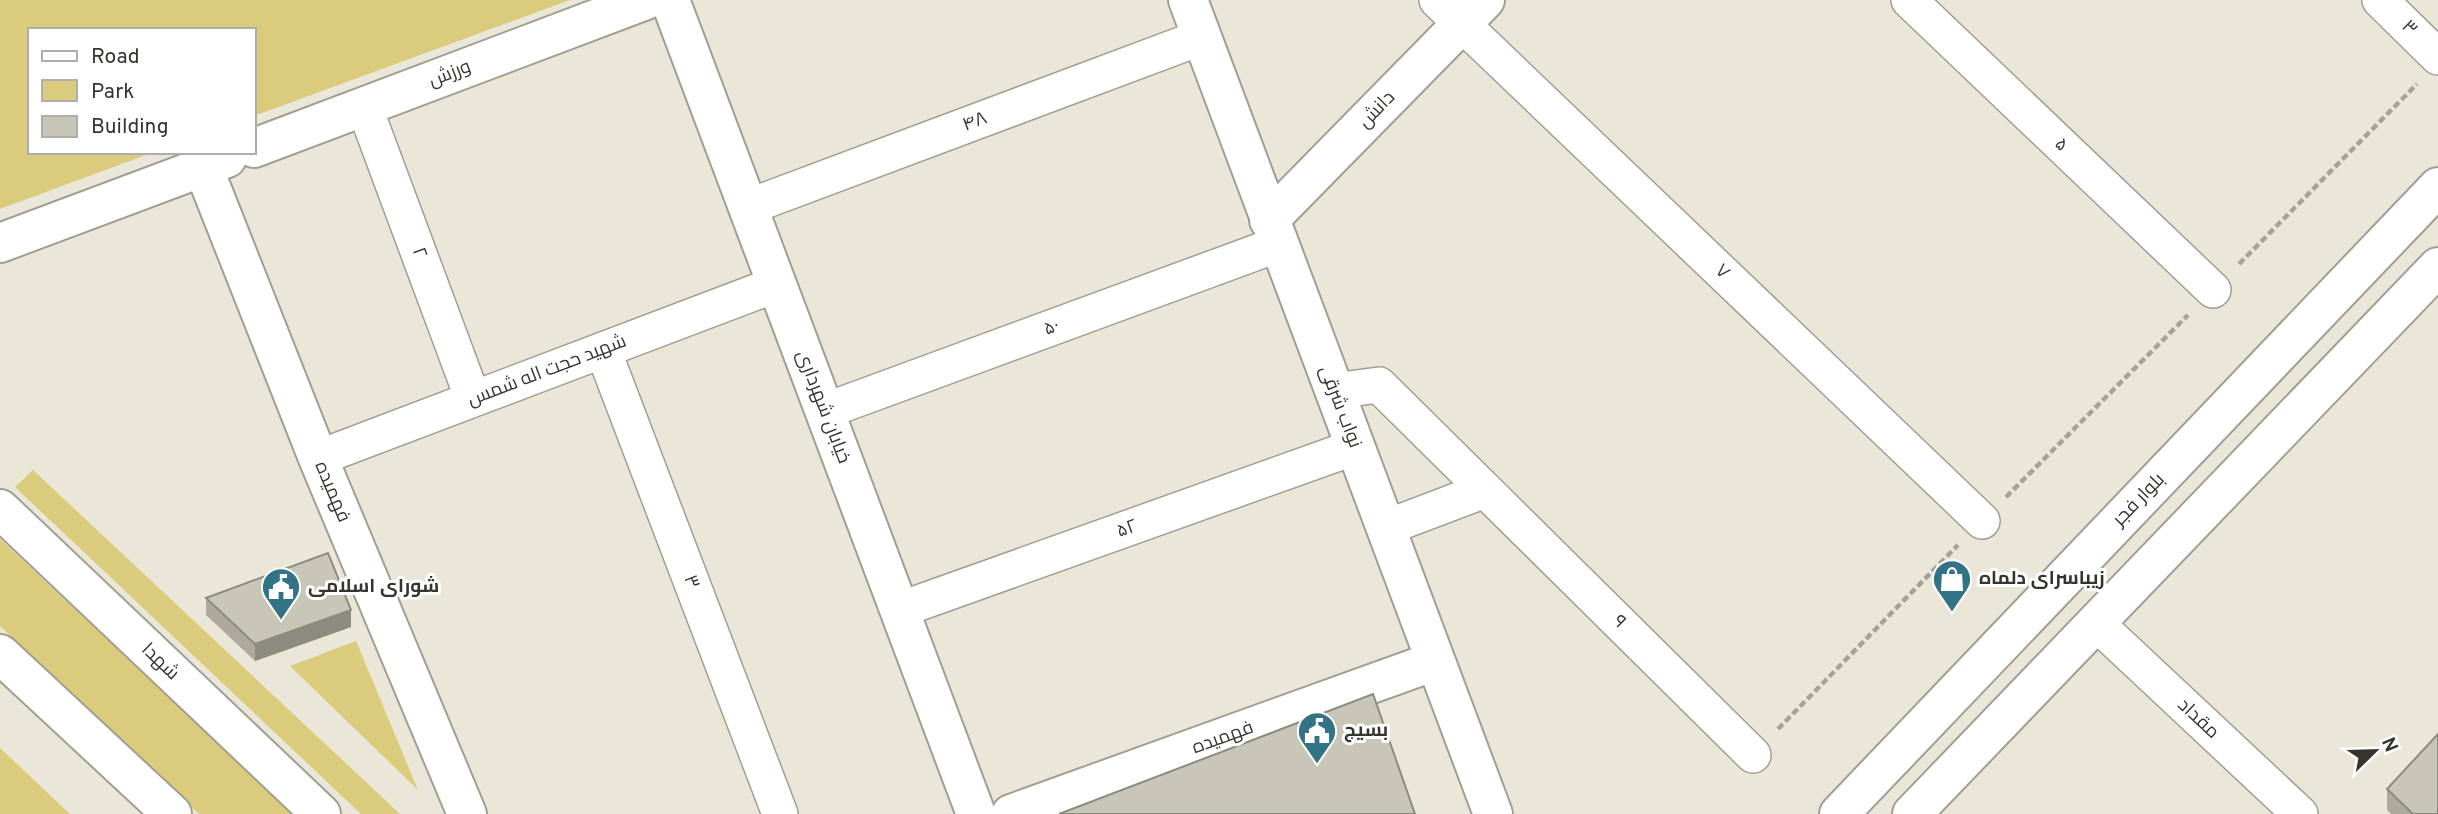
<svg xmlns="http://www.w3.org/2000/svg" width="2438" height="814" font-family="Overpass,Cairo,sans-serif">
<rect width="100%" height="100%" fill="#eae7d8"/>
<path fill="#dacc7c" d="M0,0H570L254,116V30H30V152H154L0,209Z
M33,470L400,814H361L15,487Z
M0,539L294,814H199L0,626Z
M356,641L418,790L290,666Z
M0,748L70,814H0Z"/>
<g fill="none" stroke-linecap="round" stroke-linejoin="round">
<g stroke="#a19f91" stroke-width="38">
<path id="minor" d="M1437,0L1982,521
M1909,0L2213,290
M2380,0L2438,57
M364,106L473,399
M748,207L1202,37
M603,350L780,814
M1334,391L1379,385L1753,755
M825,411L1279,244
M318,458L777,284
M1385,528L1485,490
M899,610L1355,447
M2096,623L2300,814"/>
</g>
<g stroke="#a19f91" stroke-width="42">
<path id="tertiary" d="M670,0L976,814
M254,148L646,0
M203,167L318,458L467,814
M1269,220L1485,0
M0,243L227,158
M1011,814L1435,661"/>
</g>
<g stroke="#a19f91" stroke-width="42">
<path id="secondary" d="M1188,0L1493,814
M0,509L321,814
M0,654L172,814
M1839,814L2438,187
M1912,814L2438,267"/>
</g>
<path stroke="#a5a398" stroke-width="4.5" stroke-dasharray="7 3.5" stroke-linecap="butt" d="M2239,264L2417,84
M2006,497L2188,315
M1778,729L1958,545"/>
<use href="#minor" stroke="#fff" stroke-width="35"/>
<use href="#tertiary" stroke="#fff" stroke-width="38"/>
<use href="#secondary" stroke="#fff" stroke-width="38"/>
</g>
<path fill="#acaa9d" d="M206,598L351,627L255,661L206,615Z
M2387,789L2438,814H2391L2387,810Z"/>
<path fill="#8c8b80" d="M351,610V627L255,661V644Z"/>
<path fill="#c8c6b7" stroke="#8c8b80" stroke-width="2" d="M328,553L351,610L255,644L206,598Z
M1373,694L1415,814H1059Z
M2438,734V814H2413L2387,789Z"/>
<defs>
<g id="shop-pin" transform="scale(2.0125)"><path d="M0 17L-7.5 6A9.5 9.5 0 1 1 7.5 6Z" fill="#327386" stroke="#fff"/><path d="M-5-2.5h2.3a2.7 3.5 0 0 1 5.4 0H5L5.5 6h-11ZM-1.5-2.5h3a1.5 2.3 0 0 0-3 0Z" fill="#fff"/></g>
<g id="civic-pin" transform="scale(2.0125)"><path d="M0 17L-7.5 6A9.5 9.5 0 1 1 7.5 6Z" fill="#327386" stroke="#fff"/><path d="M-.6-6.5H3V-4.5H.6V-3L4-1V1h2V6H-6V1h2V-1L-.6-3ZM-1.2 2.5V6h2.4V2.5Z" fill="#fff"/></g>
</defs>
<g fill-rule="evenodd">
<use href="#shop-pin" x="1952" y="579"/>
<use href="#civic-pin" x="281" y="587"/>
<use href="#civic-pin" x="1317" y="731"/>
</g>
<g text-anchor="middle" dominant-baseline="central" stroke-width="6" stroke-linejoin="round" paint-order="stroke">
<g font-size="19" fill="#35342f" stroke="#fff">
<text transform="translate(2409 28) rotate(44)">۳</text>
<text transform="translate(450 74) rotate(-21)">ورزش</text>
<text transform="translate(1377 110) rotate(-46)">دانش</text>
<text transform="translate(975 122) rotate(-20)">۴۸</text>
<text transform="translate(2061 145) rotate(44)">۵</text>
<text transform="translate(419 253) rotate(70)">۲</text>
<text transform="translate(1722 272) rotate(44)">۷</text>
<text transform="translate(1052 328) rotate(-20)">۵۰</text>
<text transform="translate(547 371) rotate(-21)">شهید حجت اله شمس</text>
<text transform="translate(823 407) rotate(69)">خیابان شهرداری</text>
<text transform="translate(1340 407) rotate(69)">نواب شرقی</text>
<text transform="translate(332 492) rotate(67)">فهمیده</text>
<text transform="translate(2139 500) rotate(-46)">بلوار فجر</text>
<text transform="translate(1127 529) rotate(-20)">۵۲</text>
<text transform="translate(691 582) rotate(69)">۳</text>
<text transform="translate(1619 622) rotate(45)">۹</text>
<text transform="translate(160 662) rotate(44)">شهدا</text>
<text transform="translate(2198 719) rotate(43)">مقداد</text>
<text transform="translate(1223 738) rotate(-20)">فهمیده</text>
</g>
<g font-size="19" font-weight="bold" fill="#35342f" stroke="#fff" text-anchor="start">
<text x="1979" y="579">زیباسرای دلماه</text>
<text x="308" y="587">شورای اسلامی</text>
<text x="1344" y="731">بسیج</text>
</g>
</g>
<rect x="28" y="28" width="228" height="126" fill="#ffffff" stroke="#aeaeac" stroke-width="2"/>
<rect x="42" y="51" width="35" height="10" fill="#ffffff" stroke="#aeaeac" stroke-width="2"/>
<text x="91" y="63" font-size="21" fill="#35342f">Road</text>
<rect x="42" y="80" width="35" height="21" fill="#dacc7c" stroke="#aeaeac" stroke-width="2"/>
<text x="91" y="98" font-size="21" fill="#35342f">Park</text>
<rect x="42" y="116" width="35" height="21" fill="#c8c6b7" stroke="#aeaeac" stroke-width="2"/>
<text x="91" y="133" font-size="21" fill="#35342f">Building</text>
<g transform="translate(2375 751) rotate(67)" stroke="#ffffff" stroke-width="5" paint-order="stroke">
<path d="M0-5L12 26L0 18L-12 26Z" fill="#35342f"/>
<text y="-10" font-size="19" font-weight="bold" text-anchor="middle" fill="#35342f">N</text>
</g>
</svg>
